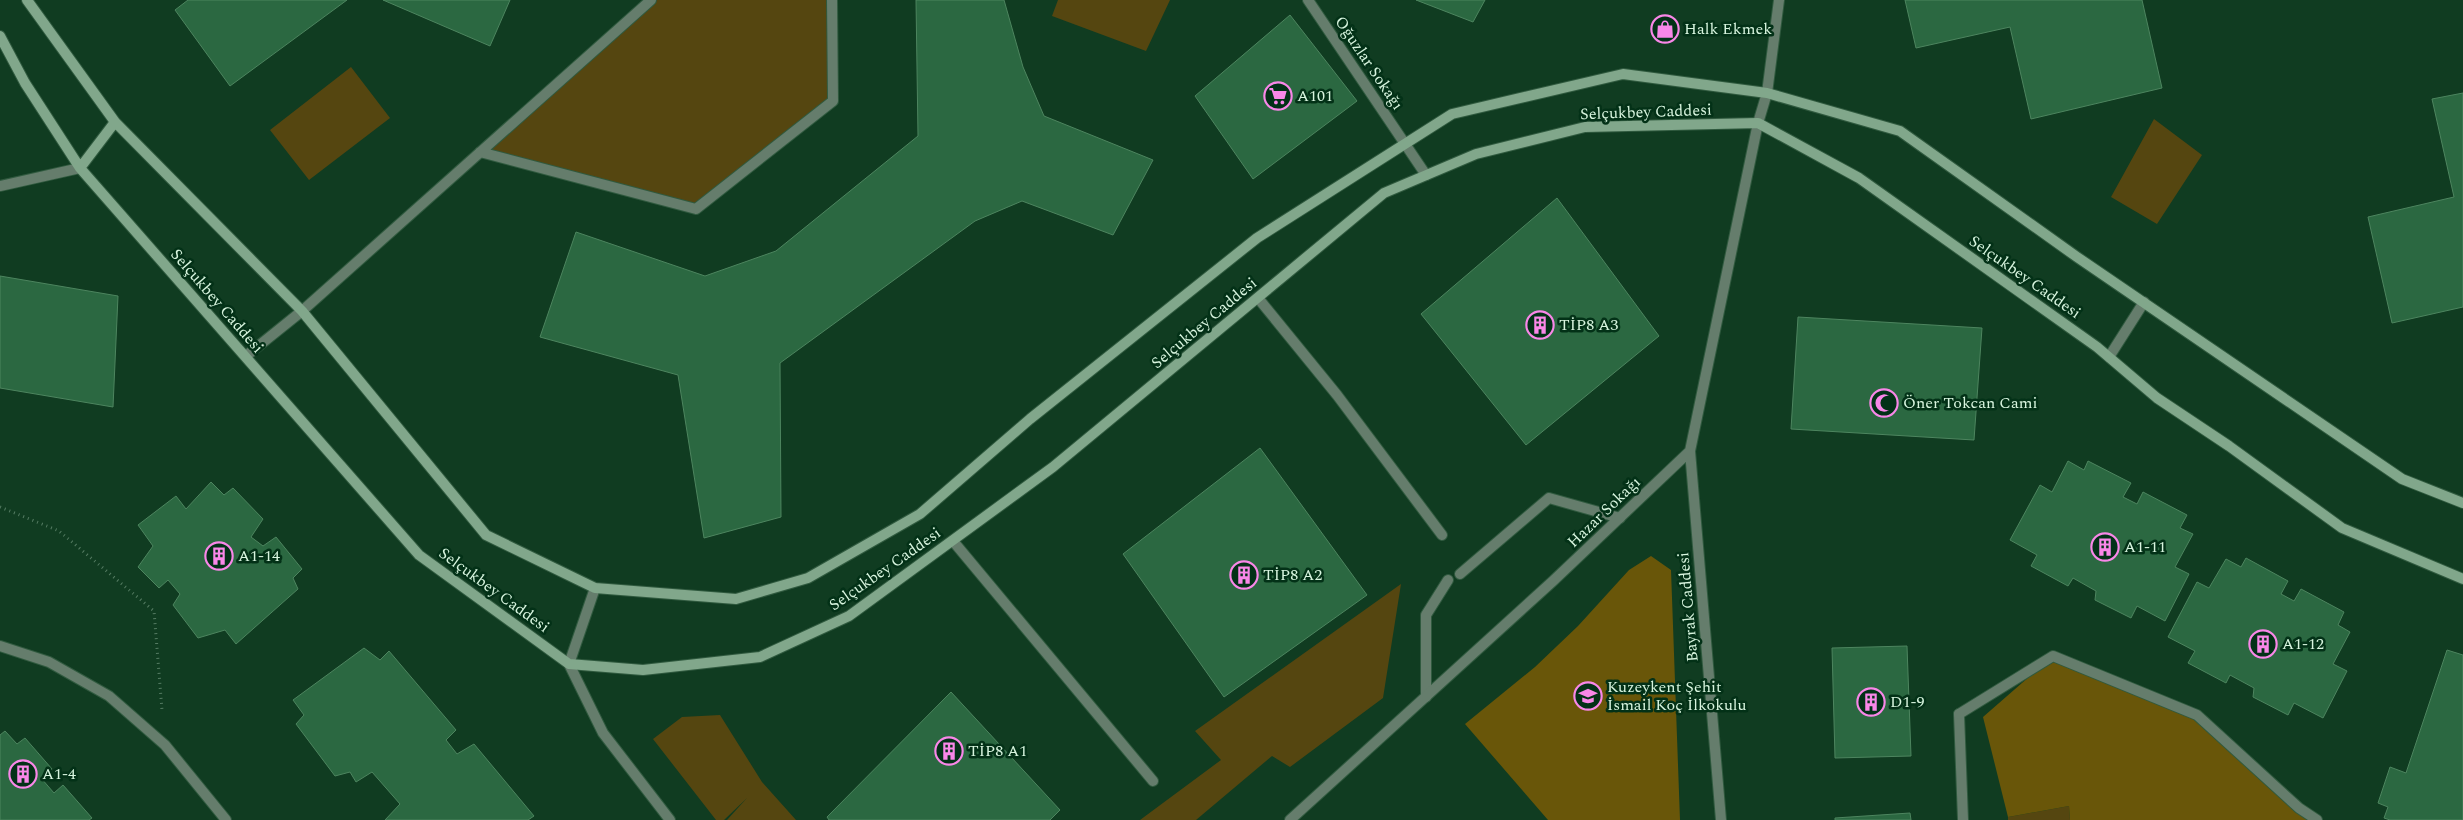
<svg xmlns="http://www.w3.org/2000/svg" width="2463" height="820" font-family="Spectral,serif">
<rect width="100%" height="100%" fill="#103c21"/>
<path fill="#554610" d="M651,0H832L833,101L696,209L480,152Z
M1058,0H1170L1146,51L1052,16Z
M351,67L390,118L309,180L270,130Z
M2154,119L2202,155L2157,224L2111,197Z
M1401,584L1383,698L1290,767L1272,756L1196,820H1140L1221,760L1195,731Z
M720,715L762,782L796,820H727L747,798L724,820H716L653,739L682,717Z
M2069,806L2070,820H2008V817Z"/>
<path fill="#695609" d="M1651,556L1671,570L1680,820H1548L1465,724L1535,667L1578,626L1629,570Z
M2053,656L2197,715L2317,820H2070L2069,806L2008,817L1983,717Z"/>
<path fill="#2b6841" stroke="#4d855f" d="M188,0H347L230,86L175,10Z
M383,0H510L490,46Z
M916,0H1004L1023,67L1044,116L1153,160L1113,235L1022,201L975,221L780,363L781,517L704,538L678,375L540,337L576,232L705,276L776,251L918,136Z
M1416,0H1485L1473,22Z
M1905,0H2142L2162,88L2031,119L2010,27L1916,48Z
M1290,15L1357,101L1253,179L1195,96Z
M2463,93V307L2392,323L2368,217L2454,197L2432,99Z
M1557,198L1659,336L1526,445L1421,314Z
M0,276L118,296L113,407L0,388Z
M1798,317L1982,328L1974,440L1791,429Z
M1260,448L1367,595L1224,697L1123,554Z
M2068,461L2084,470L2088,461L2131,483L2123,497L2137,504L2143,492L2187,515L2180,528L2193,534L2175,567L2189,574L2165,621L2137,606L2131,618L2095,600L2096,591L2073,578L2068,586L2031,566L2037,555L2010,540L2040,485L2052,492Z
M211,482L224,495L233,488L263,519L251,537L263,546L276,537L302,569L293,578L298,589L236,644L225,630L198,638L173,605L180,594L168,580L159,588L138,567L153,546L138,525L176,496L186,509Z
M2246,558L2288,581L2281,594L2294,601L2301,589L2344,612L2338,625L2350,632L2333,664L2347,671L2323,718L2294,703L2288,715L2253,697L2254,688L2230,675L2226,683L2188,663L2195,651L2168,637L2197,582L2209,588L2226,559L2241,567Z
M1907,646L1911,756L1835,758L1832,648Z
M364,648L380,660L389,651L456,730L446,740L457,754L474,744L534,816L528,820H385L400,804L372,772L356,782L350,772L335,776L296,724L304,715L293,700Z
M2447,650L2463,655V820H2390L2384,818L2388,807L2378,803L2390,767L2406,773Z
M951,692L1060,810L1050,820H829L827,817Z
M5,731L17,744L25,738L52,769L41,778L54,793L63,785L92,818L89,820H0V735Z
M1910,813L1911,820H1835V818Z"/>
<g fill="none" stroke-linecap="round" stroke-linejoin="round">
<g stroke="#305a3f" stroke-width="12">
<path id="lane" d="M1258,298L1337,395L1442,535
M953,541L1153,781
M1460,574L1549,498L1620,518
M1426,697V615L1448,580
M1959,714L1963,820"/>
</g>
<g stroke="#305a3f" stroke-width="12">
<path id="street" d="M1308,0L1426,175
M480,152L696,209L833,101L832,0
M0,186L80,168
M246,356L302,311L651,0
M2109,357L2144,302
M1690,451L1721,820
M595,588L569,664L603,733L670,820
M0,646L49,662L109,696L165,745L226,820
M1959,714L2053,656L2197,715L2299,808L2317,820
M1290,820L1553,581L1690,451L1758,123L1767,93L1779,0"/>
</g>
<g stroke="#305a3f" stroke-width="12">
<path id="secondary" d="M27,0L115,122
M0,36L25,83L80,168L419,555L569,664L643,670L760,657L849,616L1053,467L1384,193L1476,154L1585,127L1758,123L1859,178L2097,347L2157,398L2229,446L2342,528L2463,579
M80,168L115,122L302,311L486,535L595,588L736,599L808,578L920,514L1030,419L1257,238L1452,114L1623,74L1767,93L1900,131L2077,257L2402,479L2463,503"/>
</g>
<path stroke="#557c63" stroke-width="3" stroke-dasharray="1 4" stroke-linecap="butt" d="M0,507L59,531L154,611L162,710"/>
<use href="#lane" stroke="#657d6c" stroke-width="10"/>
<use href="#street" stroke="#657d6c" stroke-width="10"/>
<use href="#secondary" stroke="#81a78b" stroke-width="10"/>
</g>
<defs>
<g id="shop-ring" transform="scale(1.4375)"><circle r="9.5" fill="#033117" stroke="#f987e8" stroke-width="1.5"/><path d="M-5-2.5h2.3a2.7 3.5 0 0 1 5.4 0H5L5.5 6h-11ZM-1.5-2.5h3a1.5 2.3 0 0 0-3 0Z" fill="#f987e8"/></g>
<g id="supermarket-ring" transform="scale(1.4375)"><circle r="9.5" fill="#033117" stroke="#f987e8" stroke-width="1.5"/><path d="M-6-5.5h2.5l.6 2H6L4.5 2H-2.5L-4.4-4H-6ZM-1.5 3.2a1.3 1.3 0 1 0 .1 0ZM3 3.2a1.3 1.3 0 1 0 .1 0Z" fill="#f987e8"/></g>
<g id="building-ring" transform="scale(1.4375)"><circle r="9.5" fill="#033117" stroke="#f987e8" stroke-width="1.5"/><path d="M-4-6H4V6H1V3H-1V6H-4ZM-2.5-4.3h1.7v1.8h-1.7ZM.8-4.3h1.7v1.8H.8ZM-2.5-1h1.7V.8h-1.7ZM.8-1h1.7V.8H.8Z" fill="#f987e8"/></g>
<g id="mosque-ring" transform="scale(1.4375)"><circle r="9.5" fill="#033117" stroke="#f987e8" stroke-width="1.5"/><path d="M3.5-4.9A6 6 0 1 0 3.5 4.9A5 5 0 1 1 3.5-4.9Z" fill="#f987e8"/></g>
<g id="school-ring" transform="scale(1.4375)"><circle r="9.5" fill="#033117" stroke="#f987e8" stroke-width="1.5"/><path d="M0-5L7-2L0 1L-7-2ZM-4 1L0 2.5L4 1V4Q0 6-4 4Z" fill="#f987e8"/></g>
</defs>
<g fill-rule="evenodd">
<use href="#shop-ring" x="1665" y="29"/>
<use href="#supermarket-ring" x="1278" y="96"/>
<use href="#building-ring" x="1540" y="325"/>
<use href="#mosque-ring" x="1884" y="403"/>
<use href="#building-ring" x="2105" y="547"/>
<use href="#building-ring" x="219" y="556"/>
<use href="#building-ring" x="1244" y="575"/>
<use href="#building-ring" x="2263" y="644"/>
<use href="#school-ring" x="1588" y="696"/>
<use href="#building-ring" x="1871" y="702"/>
<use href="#building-ring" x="949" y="751"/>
<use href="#building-ring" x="23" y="774"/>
</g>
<g text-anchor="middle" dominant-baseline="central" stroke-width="5" stroke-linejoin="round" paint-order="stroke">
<g font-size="16" fill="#d8f5df" stroke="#033117" text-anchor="start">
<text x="1684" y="29">Halk Ekmek</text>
<text x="1297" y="96">A101</text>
<text x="1559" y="325">TİP8 A3</text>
<text x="1903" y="403">Öner Tokcan Cami</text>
<text x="2124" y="547">A1-11</text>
<text x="238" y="556">A1-14</text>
<text x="1263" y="575">TİP8 A2</text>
<text x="2282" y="644">A1-12</text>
<text x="1607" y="687">Kuzeykent Şehit<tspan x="1607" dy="18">İsmail Koç İlkokulu</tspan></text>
<text x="1890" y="702">D1-9</text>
<text x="968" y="751">TİP8 A1</text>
<text x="42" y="774">A1-4</text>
</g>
<g font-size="16" fill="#d8f5df" stroke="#033117">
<text transform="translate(1369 63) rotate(56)">Oğuzlar Sokağı</text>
<text transform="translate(1646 112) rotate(-2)">Selçukbey Caddesi</text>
<text transform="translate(2025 277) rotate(35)">Selçukbey Caddesi</text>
<text transform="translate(217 301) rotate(49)">Selçukbey Caddesi</text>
<text transform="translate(1204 323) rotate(-40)">Selçukbey Caddesi</text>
<text transform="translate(1604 512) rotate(-44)">Hazar Sokağı</text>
<text transform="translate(885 569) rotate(-35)">Selçukbey Caddesi</text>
<text transform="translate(494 590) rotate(36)">Selçukbey Caddesi</text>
<text transform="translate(1688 607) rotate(-95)">Bayrak Caddesi</text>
</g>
</g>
</svg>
